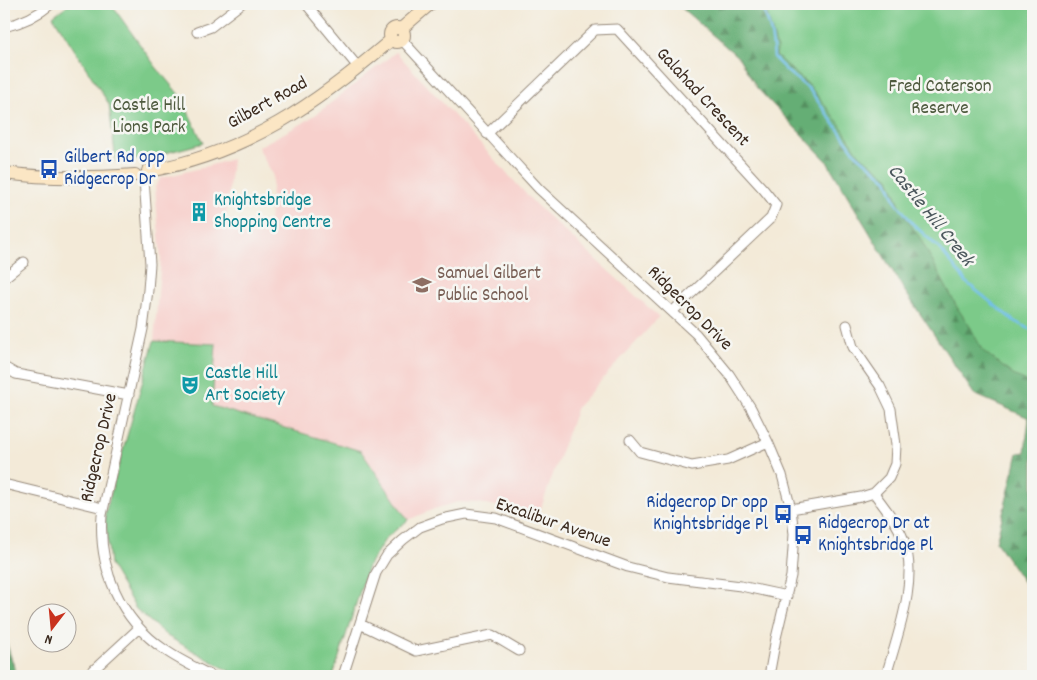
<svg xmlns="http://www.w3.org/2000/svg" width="1037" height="680" font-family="Dekko,sans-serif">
<defs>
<pattern id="forest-firs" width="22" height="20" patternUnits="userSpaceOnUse" patternTransform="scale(1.25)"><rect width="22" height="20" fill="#65ae75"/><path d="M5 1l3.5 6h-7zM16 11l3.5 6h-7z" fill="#548e5f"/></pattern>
</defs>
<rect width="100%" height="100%" fill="#f6f6f2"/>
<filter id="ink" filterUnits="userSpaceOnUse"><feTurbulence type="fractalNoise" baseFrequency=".02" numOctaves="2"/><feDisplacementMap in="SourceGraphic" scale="10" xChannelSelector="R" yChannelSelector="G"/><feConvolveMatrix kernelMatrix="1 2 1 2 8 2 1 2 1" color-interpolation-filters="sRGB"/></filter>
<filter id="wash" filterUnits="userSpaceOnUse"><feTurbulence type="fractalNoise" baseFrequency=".0096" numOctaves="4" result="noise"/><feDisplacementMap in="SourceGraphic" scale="20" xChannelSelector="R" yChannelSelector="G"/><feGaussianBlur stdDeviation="1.12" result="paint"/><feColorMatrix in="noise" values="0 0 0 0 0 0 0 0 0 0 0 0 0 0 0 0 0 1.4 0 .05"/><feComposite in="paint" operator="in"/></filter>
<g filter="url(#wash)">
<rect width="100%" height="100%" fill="#f3ead8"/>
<path fill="#f7d0cc" d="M396,52L536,205L659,317L577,407L537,519L502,507L479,503L457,502L434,509L408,520L361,451L212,406L216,344L154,341L161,258L155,187L161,178L201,168L232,159L226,220L269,224L273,176L258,147L303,123L318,113Z"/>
<path fill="url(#forest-firs)" stroke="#506c4a" d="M677,4H962L1033,114V596L996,542L1018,453L1025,452L1029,418L974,394L904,290L826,160L757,88L739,58Z
M4,635L17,676H4Z"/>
<path fill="#7cca89" stroke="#5c7a54" d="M69,4H111L156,67L181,97L203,143L147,158L116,162L109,104L53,16Z
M764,4H1033V384L1013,375L982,350L971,328L958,309L920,238L905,217L889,178L859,154L839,123L809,85L776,56L777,48Z
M154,341L216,344L212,406L361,451L408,520L386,538L368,566L333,676H238L167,636L136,609L110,565L105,514Z"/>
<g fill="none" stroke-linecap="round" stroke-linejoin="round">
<path stroke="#71bfeb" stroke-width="2.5" d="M760,4C769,19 773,40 774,58L789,73L809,89L856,154L887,180L896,202L913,224L941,250L967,283L1014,321L1033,331"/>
</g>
</g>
<g filter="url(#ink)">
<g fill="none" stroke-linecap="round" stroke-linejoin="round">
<g stroke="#978a7b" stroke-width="11">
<path id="street" d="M306,4L358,67
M4,27C21,23 37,16 51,4
M197,32L211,27L241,4
M402,40L539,189L696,334L729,374L751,408L768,442L782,475L791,509L794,534L791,576L776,638L769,676
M487,134L595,30L617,29L764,190L776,205L771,218L673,311
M144,179L150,264L148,290L143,329L102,515C98,568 120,620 165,650C179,660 196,668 212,676
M4,278L24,262
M4,367L16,374L129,395
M630,440L640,452L692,466L728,460L768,442
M4,484L103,508
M874,493C884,507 897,522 903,538C920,578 897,636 886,676
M791,509L861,497L874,493L889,478L895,464L896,445L891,409L880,386L853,347L847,325
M360,624L416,651L492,635L519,651
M87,676L139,628
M343,676L376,573L387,555L403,540L420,527L442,519L466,514L496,518L628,567L668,577L741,586L787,596"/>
</g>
<g stroke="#978a7b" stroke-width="14">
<path id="secondary" d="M390 35a7 7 0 1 1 14 0a7 7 0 1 1-14 0Z
M401,29L430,4
M148,171C247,153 316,104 391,40
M4,173C48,179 91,178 135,175"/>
</g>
<use href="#street" stroke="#fff" stroke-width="9"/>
<use href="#secondary" stroke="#fbe6c4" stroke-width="12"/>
</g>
</g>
<defs>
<g id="bus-bare" transform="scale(1.5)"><path d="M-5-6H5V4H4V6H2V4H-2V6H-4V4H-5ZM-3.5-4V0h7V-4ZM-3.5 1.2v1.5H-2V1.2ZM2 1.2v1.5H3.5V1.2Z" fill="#1a4fb4" stroke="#f6f6f2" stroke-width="2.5" paint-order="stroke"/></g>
<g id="building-bare" transform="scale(1.5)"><path d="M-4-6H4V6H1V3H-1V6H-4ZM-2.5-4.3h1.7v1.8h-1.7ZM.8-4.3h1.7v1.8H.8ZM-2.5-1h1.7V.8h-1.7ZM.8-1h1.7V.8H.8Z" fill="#0f9aa8" stroke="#f6f6f2" stroke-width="2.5" paint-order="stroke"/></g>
<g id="school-bare" transform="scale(1.5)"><path d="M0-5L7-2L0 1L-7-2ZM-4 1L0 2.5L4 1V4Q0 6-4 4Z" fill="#8d6e63" stroke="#f6f6f2" stroke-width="2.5" paint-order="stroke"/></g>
<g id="theatre-bare" transform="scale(1.5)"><path d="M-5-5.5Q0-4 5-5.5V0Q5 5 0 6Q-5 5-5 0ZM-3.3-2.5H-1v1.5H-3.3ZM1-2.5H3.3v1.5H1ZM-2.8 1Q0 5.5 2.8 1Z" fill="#0f9aa8" stroke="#f6f6f2" stroke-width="2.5" paint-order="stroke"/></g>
</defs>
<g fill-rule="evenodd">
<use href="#bus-bare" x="49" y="169"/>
<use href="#building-bare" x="199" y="212"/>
<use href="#school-bare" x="422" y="285"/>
<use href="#theatre-bare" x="190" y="385"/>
<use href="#bus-bare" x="783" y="514"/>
<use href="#bus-bare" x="803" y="535"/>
</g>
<g text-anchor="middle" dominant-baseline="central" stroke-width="5" stroke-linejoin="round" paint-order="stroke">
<g font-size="19" fill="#4e5a3e" stroke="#f6f6f2">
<text x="940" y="87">Fred Caterson<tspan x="940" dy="22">Reserve</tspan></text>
<text x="149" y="106">Castle Hill<tspan x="149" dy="22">Lions Park</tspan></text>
</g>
<g font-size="19" fill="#3b2a1e" stroke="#f6f6f2">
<text transform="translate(702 98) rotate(47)">Galahad Crescent</text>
<text transform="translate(268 104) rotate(-29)">Gilbert Road</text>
<text transform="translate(689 309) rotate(45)">Ridgecrop Drive</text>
<text transform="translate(100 448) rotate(-77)">Ridgecrop Drive</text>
<text transform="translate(553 524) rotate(19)">Excalibur Avenue</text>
</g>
<g font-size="19" fill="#164399" stroke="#f6f6f2" text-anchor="start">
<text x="64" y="158">Gilbert Rd opp<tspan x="64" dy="22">Ridgecrop Dr</tspan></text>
<text x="768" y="503" text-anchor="end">Ridgecrop Dr opp<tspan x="768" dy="22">Knightsbridge Pl</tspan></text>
<text x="818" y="524">Ridgecrop Dr at<tspan x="818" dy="22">Knightsbridge Pl</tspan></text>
</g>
<g font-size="19" fill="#0d838f" stroke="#f6f6f2" text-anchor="start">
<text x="214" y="201">Knightsbridge<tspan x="214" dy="22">Shopping Centre</tspan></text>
<text x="205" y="374">Castle Hill<tspan x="205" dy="22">Art Society</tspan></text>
</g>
<g font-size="19" fill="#785e54" stroke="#f6f6f2" text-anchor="start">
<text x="437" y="274">Samuel Gilbert<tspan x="437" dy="22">Public School</tspan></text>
</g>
<g font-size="20" font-style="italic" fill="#4b575c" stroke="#f6f6f2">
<text transform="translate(930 216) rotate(51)">Castle Hill Creek</text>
</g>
</g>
<rect width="1037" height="680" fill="none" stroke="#f6f6f2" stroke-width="20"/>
<g transform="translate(52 628) rotate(196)"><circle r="24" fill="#f6f6f2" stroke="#aba49d"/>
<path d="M0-4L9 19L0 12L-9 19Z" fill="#c8321e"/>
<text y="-8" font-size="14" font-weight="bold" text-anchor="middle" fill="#3b2a1e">N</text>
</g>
</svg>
